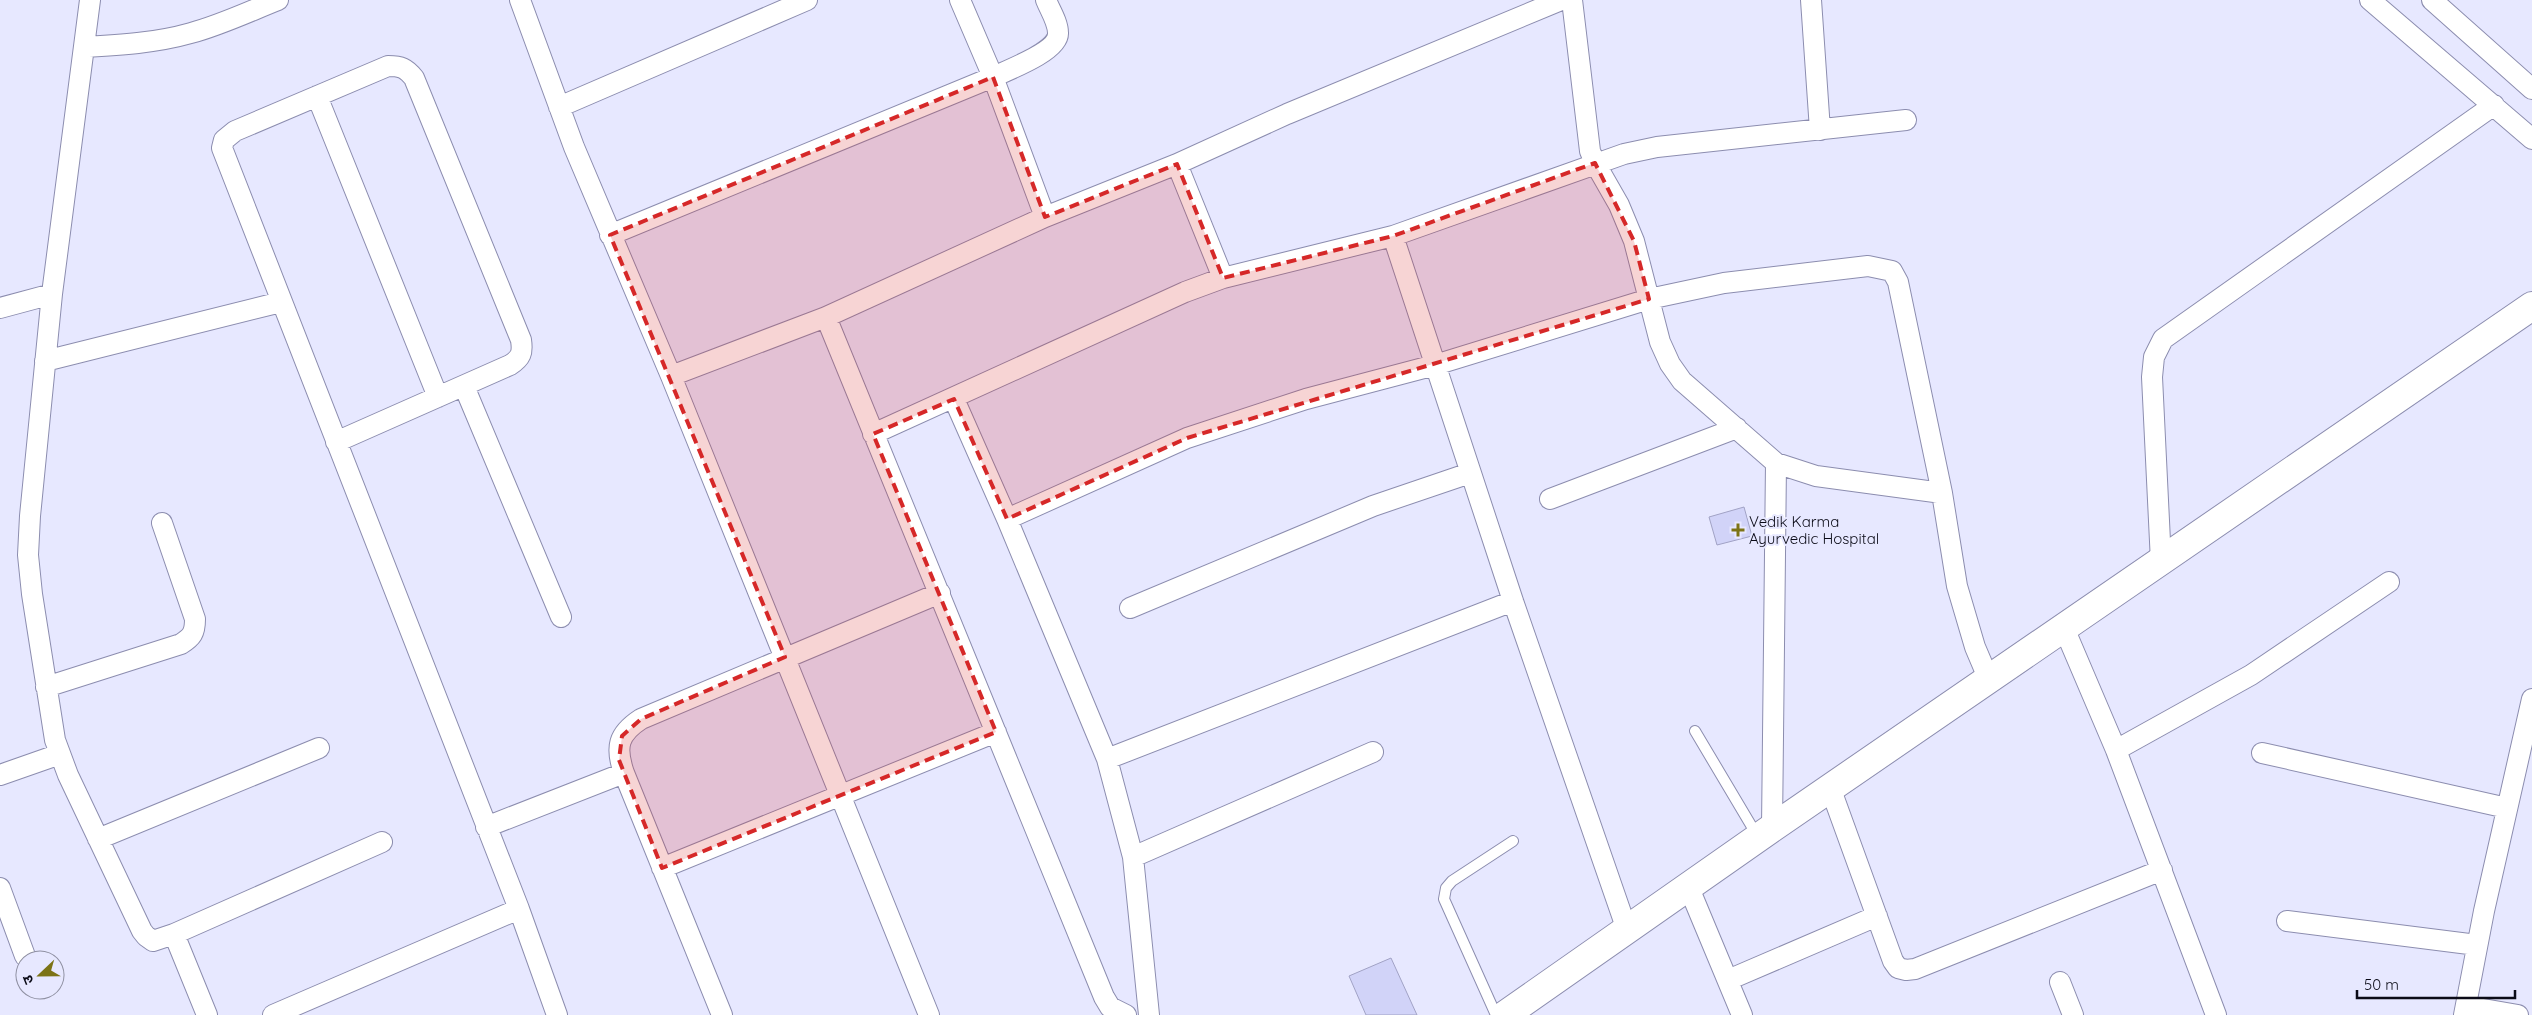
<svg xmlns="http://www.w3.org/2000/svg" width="2532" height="1015" font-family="Quicksand,'Noto Sans Devanagari',sans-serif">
<rect width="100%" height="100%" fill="#e7e8ff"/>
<path fill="#d1d3f8" stroke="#a1a2c5" d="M1744,507L1752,536L1717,545L1709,517Z
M1391,958L1417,1015H1366L1349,976Z"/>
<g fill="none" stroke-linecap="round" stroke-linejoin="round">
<g stroke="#8c8daf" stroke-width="12">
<path id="service" d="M1695,731L1758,837
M1496,1015L1444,899L1446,888L1452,881L1513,841"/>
</g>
<g stroke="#8c8daf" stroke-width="22">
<path id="minor" d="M90,0L52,294L30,516L28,555L32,594L55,740L68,775L142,931L146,936L153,941L174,934L207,1015
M520,0L574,147L671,376L929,1015
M960,0L993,77L1045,217
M1572,0L1590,151L1595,163L1619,205L1634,241L1660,342L1670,364L1682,381L1776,463L1772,828
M1811,0L1820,130
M2370,0L2532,139
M2432,0L2532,89
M84,47C120,45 156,43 191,33C221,25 250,11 278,0
M317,96L438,397
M559,107L807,0
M1177,164L1223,278
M610,235L993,77C1008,70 1059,51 1058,33C1058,22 1050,10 1046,0
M1393,236L1513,601L1627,930
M0,308L52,294
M826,317L1104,997L1110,1007L1126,1015
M45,361L281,302
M671,376L826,317L1045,217L1177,164L1287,114L1561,0
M464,386L561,617
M954,399L1007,519L1107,759L1133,857L1149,1015
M873,434L1185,292L1223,278L1393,236L1624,154L1657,147L1906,120
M336,442L510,365C521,358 523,353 521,340L414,78C406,68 401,66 388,66L235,131L224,140L222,148L519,909L557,1015
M1776,463L1816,476L1942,493
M1550,499L1737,428
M1007,519L1187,438L1306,399L1435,365L1649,299L1724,283L1868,266L1892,271L1898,282L1942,493L1957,586L1975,647L1989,680
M2161,562L2152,377L2154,357L2163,339L2494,105
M1130,608L1373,506L1470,473
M2064,628L2116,750L2216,1015
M46,687L181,644C192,637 195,633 195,619L162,523
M2116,750L2251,675L2389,582
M2262,753L2507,808
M1107,759L1513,601
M0,775L60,754
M1831,790L1893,961L1898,968L1906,970L1915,969L2162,870
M486,827L624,773
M98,839L319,748
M1133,857L1373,752
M662,868L996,732
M0,888L25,956
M1689,888L1742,1015
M2287,921L2477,945
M174,934L382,842
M1728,980L1877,916
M2060,982L2073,1015
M2466,1006L2518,1015
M273,1015L519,909
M722,1015L624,773C615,747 618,734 641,719L940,593
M2464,1015L2484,911L2532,699"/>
</g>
<g stroke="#8c8daf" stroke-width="30">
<path id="secondary" d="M1505,1015L1772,828L2532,306"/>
</g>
<use href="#service" stroke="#fff" stroke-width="10"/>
<use href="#minor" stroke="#fff" stroke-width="20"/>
<use href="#secondary" stroke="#fff" stroke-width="28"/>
</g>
<path fill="#d62828" fill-opacity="0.2" stroke="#d62828" stroke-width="4" stroke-dasharray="10 6" stroke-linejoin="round" d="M993,77L1045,217L1177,164L1223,278L1393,236L1595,163L1634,241L1649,299L1187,438L1007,519L954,399L873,434L996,732L662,868L619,760L622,736L641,719L785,657L610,235Z"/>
<path fill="#7c7316" stroke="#e7e8ff" stroke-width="2" d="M1735.5 522.5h5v5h5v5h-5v5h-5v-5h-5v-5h5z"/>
<g text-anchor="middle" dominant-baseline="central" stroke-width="4" stroke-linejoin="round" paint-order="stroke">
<g font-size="15" fill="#0b0b17" stroke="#e7e8ff" text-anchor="start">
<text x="1749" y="521">Vedik Karma<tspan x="1749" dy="17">Ayurvedic Hospital</tspan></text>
</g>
</g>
<g transform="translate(40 975) rotate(248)"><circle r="24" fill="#e7e8ff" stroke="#8f90a2"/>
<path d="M0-4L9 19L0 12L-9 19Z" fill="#7c7316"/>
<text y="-8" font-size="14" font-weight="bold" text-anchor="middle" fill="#0b0b17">उ</text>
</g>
<path d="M2357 990v8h158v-8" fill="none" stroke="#0b0b17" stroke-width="2.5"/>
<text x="2364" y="990" font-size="15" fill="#0b0b17" stroke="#e7e8ff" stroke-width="4" paint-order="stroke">50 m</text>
</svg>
